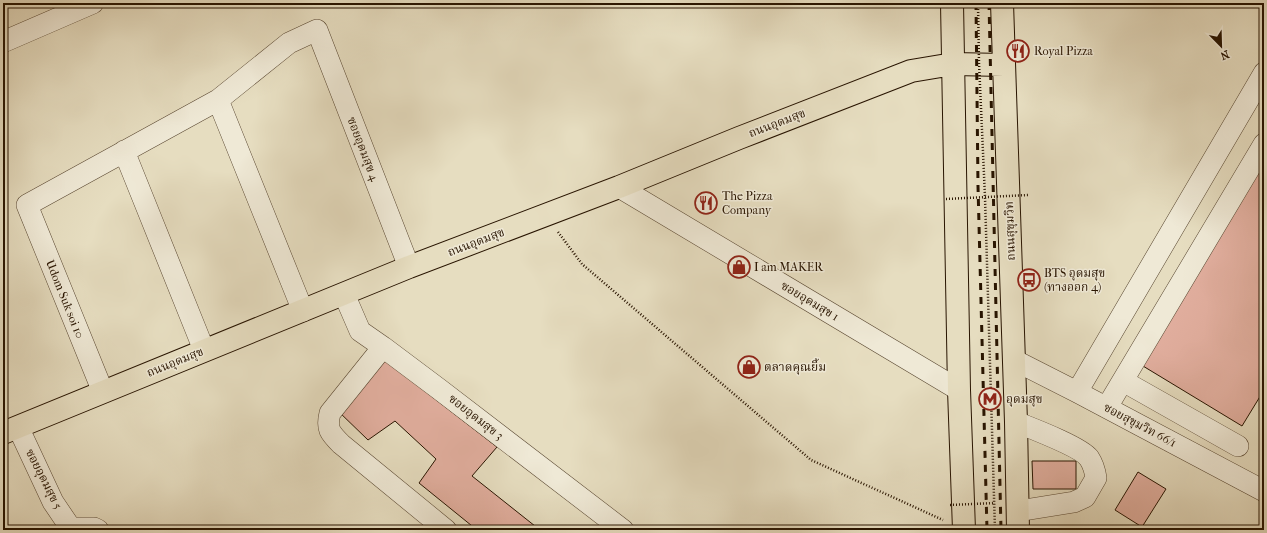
<svg xmlns="http://www.w3.org/2000/svg" width="1267" height="533" font-family="'IM FELL French Canon','Noto Serif Thai',serif">
<rect width="100%" height="100%" fill="#e6ddc0"/>
<filter id="stains"><feTurbulence type="fractalNoise" baseFrequency=".005" numOctaves="4"/><feColorMatrix values="0 0 0 0 .2 0 0 0 0 .09 0 0 0 0 .02 0 0 0 .5 -.17"/></filter>
<radialGradient id="worn" r=".72"><stop offset=".6" stop-color="#630" stop-opacity="0"/><stop offset="1" stop-color="#630" stop-opacity=".3"/></radialGradient>
<path fill="#e1ae9e" stroke="#281400" d="M1264,156V390L1242,426L1138,363Z
M385,360L497,447L472,476L540,530H477L419,483L436,459L395,421L368,440L337,410Z
M1032,461H1076V489H1033Z
M1138,472L1166,489L1142,527L1115,510Z"/>
<g fill="none" stroke-linecap="round" stroke-linejoin="round">
<g stroke="#584630" stroke-width="22">
<path id="minor" d="M3,42L93,3
M218,100L303,311
M124,151L204,350
M619,187L959,390
M344,294L360,331L383,347L439,389L623,530
M383,347L330,413C326,429 330,433 341,444L446,530
M1014,360L1077,392L1264,491
M1123,381L1238,446
M103,392L27,205L218,100L289,43L317,30L409,267
M1077,392L1264,73
M1107,407L1264,144
M1016,422C1031,428 1081,447 1089,458C1093,464 1095,471 1096,478L1085,497L1074,502L1018,511
M18,427L53,502L72,530
M70,528H94L98,530"/>
</g>
<g stroke="#281400" stroke-width="24">
<path id="major" d="M952,3L959,390L964,530
M1002,3L1016,422L1018,530
M3,433L409,267L619,187L739,138L911,71L953,64L1004,65"/>
</g>
<path stroke="#281400" stroke-width="2.5" stroke-dasharray="1 2" stroke-linecap="butt" d="M558,232L582,264L811,460L943,520"/>
<use href="#minor" stroke="#efe9d6" stroke-width="21"/>
<use href="#major" stroke="#e6ddc0" stroke-width="22"/>
<path stroke="#281400" stroke-width="3" stroke-dasharray="7 7" stroke-linecap="butt" d="M976,3L978,186L987,530
M989,3L1001,530"/>
<path stroke="#281400" stroke-width="2.5" stroke-dasharray="1 2" stroke-linecap="butt" d="M978,3L979,63L985,197L995,530
M946,199L1028,195
M950,505L995,503"/>
</g>
<defs>
<g id="restaurant-ring" transform="scale(1.15)"><circle r="9.5" fill="#efe9d6" stroke="#8f2418" stroke-width="1.5"/><path d="M-5-6h1v4h1v-4h1v4h1v-4h1v5L-1.5 .5V6h-2V.5L-5-1ZM5-6V6H3V1.5H1.5Q1.5-4 5-6Z" fill="#8f2418"/></g>
<g id="shop-ring" transform="scale(1.15)"><circle r="9.5" fill="#efe9d6" stroke="#8f2418" stroke-width="1.5"/><path d="M-5-2.5h2.3a2.7 3.5 0 0 1 5.4 0H5L5.5 6h-11ZM-1.5-2.5h3a1.5 2.3 0 0 0-3 0Z" fill="#8f2418"/></g>
<g id="bus-ring" transform="scale(1.15)"><circle r="9.5" fill="#efe9d6" stroke="#8f2418" stroke-width="1.5"/><path d="M-5-6H5V4H4V6H2V4H-2V6H-4V4H-5ZM-3.5-4V0h7V-4ZM-3.5 1.2v1.5H-2V1.2ZM2 1.2v1.5H3.5V1.2Z" fill="#8f2418"/></g>
<g id="metro-ring" transform="scale(1.15)"><circle r="9.5" fill="#efe9d6" stroke="#8f2418" stroke-width="1.5"/><path d="M-5.5 5V-5H-3L0 0L3-5H5.5V5H3V-.5L0 4L-3-.5V5Z" fill="#8f2418"/></g>
</defs>
<g fill-rule="evenodd">
<use href="#restaurant-ring" x="1018" y="51"/>
<use href="#restaurant-ring" x="706" y="203"/>
<use href="#shop-ring" x="739" y="267"/>
<use href="#bus-ring" x="1029" y="280"/>
<use href="#shop-ring" x="749" y="367"/>
<use href="#metro-ring" x="990" y="399"/>
</g>
<g text-anchor="middle" dominant-baseline="central" stroke-width="3" stroke-linejoin="round" paint-order="stroke">
<g font-size="12" fill="#281400" stroke="#efe9d6" text-anchor="start">
<text x="1034" y="51">Royal Pizza</text>
<text x="722" y="196">The Pizza<tspan x="722" dy="14">Company</tspan></text>
<text x="754" y="267">I am MAKER</text>
<text x="1044" y="273">BTS อุดมสุข<tspan x="1044" dy="14">(ทางออก 4)</tspan></text>
<text x="764" y="367">ตลาดคุณยิ้ม</text>
<text x="1006" y="399">อุดมสุข</text>
</g>
<g font-size="12" fill="#281400" stroke="#efe9d6">
<text transform="translate(777 123) rotate(-21)">ถนนอุดมสุข</text>
<text transform="translate(363 149) rotate(69)">ซอยอุดมสุข 4</text>
<text transform="translate(1010 231) rotate(-92)">ถนนสุขุมวิท</text>
<text transform="translate(476 242) rotate(-21)">ถนนอุดมสุข</text>
<text transform="translate(65 299) rotate(68)">Udom Suk soi 10</text>
<text transform="translate(810 301) rotate(31)">ซอยอุดมสุข 1</text>
<text transform="translate(175 362) rotate(-22)">ถนนอุดมสุข</text>
<text transform="translate(476 417) rotate(38)">ซอยอุดมสุข 3</text>
<text transform="translate(1140 425) rotate(28)">ซอยสุขุมวิท 66/1</text>
<text transform="translate(44 479) rotate(63)">ซอยอุดมสุข 5</text>
</g>
</g>
<rect width="1267" height="533" fill="none" stroke="#e6ddc0" stroke-width="16"/>
<rect x="4" y="4" width="1259" height="525" fill="none" stroke="#281400" stroke-width="2"/>
<rect x="8" y="8" width="1251" height="517" fill="none" stroke="#281400"/>
<g transform="translate(1221 46) rotate(157)" stroke="#efe9d6" stroke-width="3" paint-order="stroke">
<path d="M0-3L7 15L0 10L-7 15Z" fill="#281400"/>
<text y="-6" font-size="11" font-weight="bold" text-anchor="middle" fill="#281400">N</text>
</g>
<rect width="100%" height="100%" filter="url(#stains)"/>
<rect width="100%" height="100%" fill="url(#worn)"/>
</svg>
